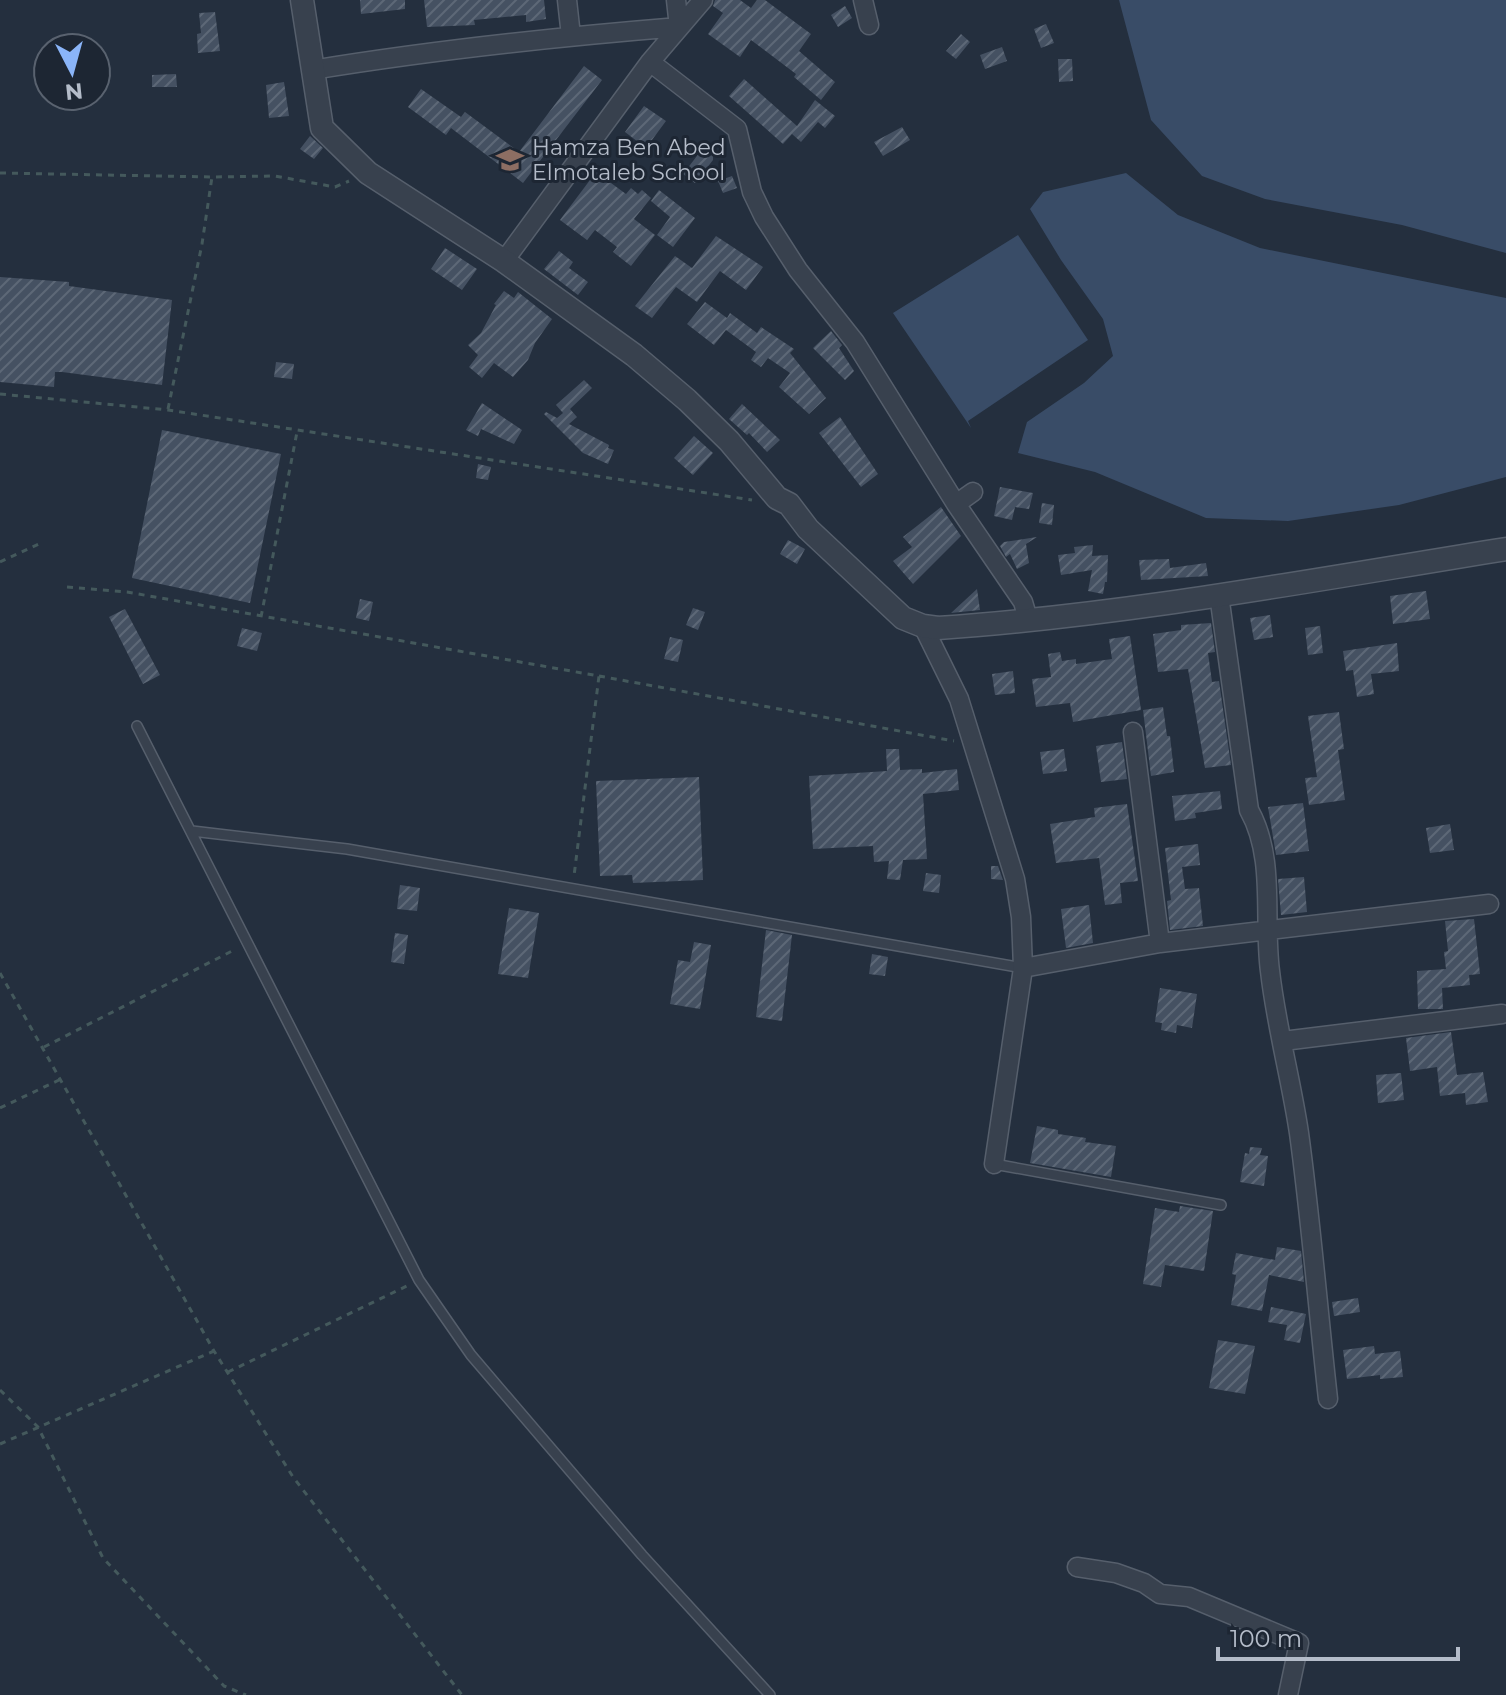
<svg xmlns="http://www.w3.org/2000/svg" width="1506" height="1695" font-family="Montserrat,sans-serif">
<defs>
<pattern id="building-hatch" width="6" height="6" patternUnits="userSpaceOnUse" patternTransform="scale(2)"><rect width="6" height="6" fill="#455162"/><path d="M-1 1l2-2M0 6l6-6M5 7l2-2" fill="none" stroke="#5d6877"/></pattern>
</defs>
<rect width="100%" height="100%" fill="#242f3e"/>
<path fill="#394c67" d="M1119,0H1506V253L1402,225L1265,199L1202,176L1151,120Z
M1126,173L1178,215L1260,248L1506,298V477L1399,505L1288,521L1206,518L1095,472L1018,453L1027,422L1084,383L1113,356L1103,319L1061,260L1030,209L1043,192Z
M1018,235L1088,340L968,421L971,428L893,313Z"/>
<path fill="url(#building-hatch)" d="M360,0H405V9L361,14Z
M424,0H544L546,19L526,22V15L474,20L475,25L427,27Z
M715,0H740L751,8L757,0H765L811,34L799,51L835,82L821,100L794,77L796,74L751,40L740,57L708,34L723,13L713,6Z
M845,6L852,18L838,27L831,15Z
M215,12L220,51L198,53L197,34L201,33L199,13Z
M1046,24L1054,43L1041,48L1034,29Z
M961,34L970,42L956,59L946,51Z
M1002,47L1007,61L985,69L980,55Z
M1058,59H1072L1073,81L1059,82Z
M584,66L602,80L523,183L451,128L446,135L408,107L421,89L461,117L465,112L519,152Z
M176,74L177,87H152V75Z
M744,79L797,126L815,100L835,116L825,128L818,122L801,142L792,134L783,144L729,96Z
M284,82L289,116L269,118L266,85Z
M644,106L666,121L646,148L625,132Z
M902,127L910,140L883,156L874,142Z
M310,136L323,148L314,159L300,149Z
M704,147L713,155V160L695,183L683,174Z
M596,172L626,194L631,188L638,194L642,190L651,198L634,219L655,235L631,266L613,252L617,247L595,230L587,240L560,220Z
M732,176L737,188L723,193L718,181Z
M659,190L695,218L673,247L657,235L670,217L651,201Z
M716,236L763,267L746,290L720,271L697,302L676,287L652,318L635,306L675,256L692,268Z
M445,248L477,269L462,290L431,269Z
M559,251L573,262L569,268L588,282L578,295L544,269Z
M0,277L69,282V286L172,300L162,385L62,372H55L54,387L0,382Z
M504,291L514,298L518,292L552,319L535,343L528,360L513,377L494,363L482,378L469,367L478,355L468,345L481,333L496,305L494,304Z
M705,302L727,318L730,313L757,333L761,327L794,349L790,353L826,398L809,414L779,387L790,373L768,358L761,367L751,360L756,352L726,330L714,345L687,324Z
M831,331L842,345L839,348L854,371L845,380L813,348Z
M276,362L294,364L292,379L274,377Z
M584,380L592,388L570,409L577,417L569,424L609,445L608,448L614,450L608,464L583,453L544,414L546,412L557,418L563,413L556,405Z
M482,403L522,430L514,444L481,429L478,436L466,430Z
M742,404L780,440L767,452L749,433L747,435L729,419Z
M840,417L878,474L861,487L819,433Z
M162,430L281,454L250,603L132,578Z
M694,436L713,453L693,475L674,458Z
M478,464L491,467L488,480L476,478Z
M1000,487L1033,493L1029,509L1015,507L1012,520L994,516Z
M1042,503L1054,505L1052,525L1039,523Z
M941,507L961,536L913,584L893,561L912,547L903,537Z
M1037,537L1026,544L1029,563L1017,569L1010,554L1006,557L1000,546L1004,542Z
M788,540L805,549L797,564L780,554Z
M1093,545L1092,556L1108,555L1107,582H1105L1103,594L1088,591L1092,570L1061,575L1058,555L1075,553L1074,547Z
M1169,559L1170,568L1206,563L1208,576L1141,580L1139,560Z
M977,589L980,610L951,613Z
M1426,591L1430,619L1393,624L1390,596Z
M360,599L373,602L369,621L356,618Z
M693,608L705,612L698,630L686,625Z
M125,609L160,675L143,684L109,617Z
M1270,615L1273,637L1254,640L1250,618Z
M1211,623L1215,652L1208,653L1212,682L1219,681L1231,765L1205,768L1188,669L1158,672L1153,634L1181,630V625Z
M1320,626L1323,653L1308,655L1305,628Z
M242,628L262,633L257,651L237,646Z
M1130,636L1141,710L1073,722L1070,703L1036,707L1032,679L1051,677L1048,654L1060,652L1062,661L1076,659V664L1112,659L1109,639Z
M670,637L683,640L678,662L664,659Z
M1397,643L1399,671L1371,674L1374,694L1357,697L1353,670L1346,671L1343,651Z
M1013,671L1015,693L995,695L992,674Z
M1163,707L1167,736H1170L1174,772L1151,776L1143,710Z
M1339,712L1344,749L1338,750L1345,800L1309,805L1305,778L1317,777L1308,716Z
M1122,742L1127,779L1101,782L1096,746Z
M886,749H899L900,770L922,769V773L957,769L959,790L923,794L927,859L903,860L900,880L887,879L889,861L874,862L873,846L813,849L809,776L887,771Z
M1064,749L1067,771L1043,774L1040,752Z
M699,777L703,880L633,883L632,875L600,876L596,781Z
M1220,791L1222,809L1195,813L1196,818L1175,821L1172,796Z
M1303,803L1309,851L1276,855L1268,807Z
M1127,804L1138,881L1120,883L1122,903L1105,905L1099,858L1056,863L1050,824L1095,817L1094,808Z
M1450,824L1454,850L1430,853L1426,828Z
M1198,844L1200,865L1182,867L1185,889L1199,888L1203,926L1170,930L1167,901L1171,900L1165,848Z
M991,866H998L1003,880L991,879Z
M926,873L941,875L939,893L923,891Z
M1304,877L1307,912L1281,915L1278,879Z
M400,885L420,888L417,911L397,909Z
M1089,905L1093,943L1066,948L1061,909Z
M509,908L539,913L528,978L498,974Z
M1474,919L1480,974L1469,975L1470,985L1442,988L1443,1009H1418L1417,971L1446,969L1444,952L1448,951L1445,921Z
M766,930L792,935L782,1021L756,1017Z
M395,933L408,935L404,964L391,962Z
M694,942L711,945L700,1009L670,1004L678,960L690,962Z
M872,954L888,957L885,976L869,974Z
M1160,988L1197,994L1192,1028L1177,1025L1176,1033L1161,1030L1162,1023L1155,1022Z
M1451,1032L1457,1075L1483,1072L1488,1102L1466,1105L1465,1093L1440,1096L1437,1067L1410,1071L1406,1038Z
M1401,1073L1404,1100L1378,1103L1376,1075Z
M1037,1126L1058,1130V1134L1086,1138L1085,1142L1116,1146L1111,1177L1030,1163Z
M1250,1147L1262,1148L1260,1155L1268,1156L1264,1186L1240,1182L1245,1153L1249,1154Z
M1180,1206L1213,1211L1204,1271L1165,1265L1161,1287L1143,1284L1155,1208L1179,1212Z
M1277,1247L1301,1251L1304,1282L1269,1275L1262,1311L1231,1305L1236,1275L1232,1274L1236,1253L1275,1260Z
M1358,1298L1360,1312L1334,1316L1332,1302Z
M1271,1307L1306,1314L1300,1343L1284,1340L1287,1325L1268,1322Z
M1218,1340L1255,1346L1245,1394L1209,1388Z
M1374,1346L1375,1354L1400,1351L1403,1377L1380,1379V1375L1347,1379L1343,1350Z"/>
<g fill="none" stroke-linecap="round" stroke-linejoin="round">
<g stroke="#565f6c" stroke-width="12">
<path id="service" d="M137,726L419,1280L471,1355L642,1555L770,1695
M192,831L347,849L1023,968
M994,1164L1221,1205"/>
</g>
<g stroke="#565f6c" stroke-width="21">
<path id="minor" d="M567,0L571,36
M863,0L869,25
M650,62L737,129L752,192L764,217L798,270L855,342L956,504L1023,602L1028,619
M312,70C434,50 556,37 679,27L676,0
M504,261L650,62L703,0
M956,504L973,492
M1219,595L1249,810C1276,858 1263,918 1270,971C1276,1025 1291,1079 1299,1133C1311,1221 1318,1310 1328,1399
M923,626L959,699L1015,879L1021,917L1023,968L994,1164
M1133,732L1160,943
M1023,968L1160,943L1489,904
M1283,1041L1502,1014
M1077,1567L1116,1573L1144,1583L1160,1594L1189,1597L1299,1643L1288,1695"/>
</g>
<g stroke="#565f6c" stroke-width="25">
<path id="tertiary" d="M302,0L322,128L368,173L504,261L634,355L687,400L729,441L777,498L789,504L808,529L903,618L923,626L938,628C1128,615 1318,579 1506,549"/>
</g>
<path stroke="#44595c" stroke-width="3" stroke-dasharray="6 6" stroke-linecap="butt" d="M0,173L212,177L275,176L335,187L349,181
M0,394L168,410L752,500
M168,409L202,244L212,177
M0,562L43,542
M67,587L127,592L599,676L574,876
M261,617L297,432
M599,676L954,741
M0,973L214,1351L293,1477L462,1695
M44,1047L236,949
M0,1108L59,1080
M228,1372L409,1285
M0,1390L38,1427L103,1558L224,1686L246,1695
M0,1444L214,1351"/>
<use href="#service" stroke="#38414e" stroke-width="9"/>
<use href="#minor" stroke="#38414e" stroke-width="18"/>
<use href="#tertiary" stroke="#38414e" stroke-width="22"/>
</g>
<defs>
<g id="school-bare" transform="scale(2.16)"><path d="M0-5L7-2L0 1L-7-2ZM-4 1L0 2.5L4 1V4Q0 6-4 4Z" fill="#8d6e63" stroke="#1d2633" stroke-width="2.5" paint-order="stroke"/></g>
</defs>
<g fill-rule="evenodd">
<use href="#school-bare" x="510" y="160"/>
</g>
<g text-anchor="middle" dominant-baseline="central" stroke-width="6" stroke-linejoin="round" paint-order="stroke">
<g font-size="22" fill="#b4bcc9" stroke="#1d2633" text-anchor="start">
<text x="532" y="147">Hamza Ben Abed<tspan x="532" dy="25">Elmotaleb School</tspan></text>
</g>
</g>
<g transform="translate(72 72) rotate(174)"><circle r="38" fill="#1d2633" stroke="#59626f" stroke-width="2"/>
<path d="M0-6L14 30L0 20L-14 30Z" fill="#8ab4f8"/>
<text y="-12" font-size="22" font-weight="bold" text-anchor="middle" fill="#b4bcc9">N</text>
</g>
<path d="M1218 1647v12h240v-12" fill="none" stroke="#b4bcc9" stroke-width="4"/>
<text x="1230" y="1647" font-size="24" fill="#b4bcc9" stroke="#1d2633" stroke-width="6" paint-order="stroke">100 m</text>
</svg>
